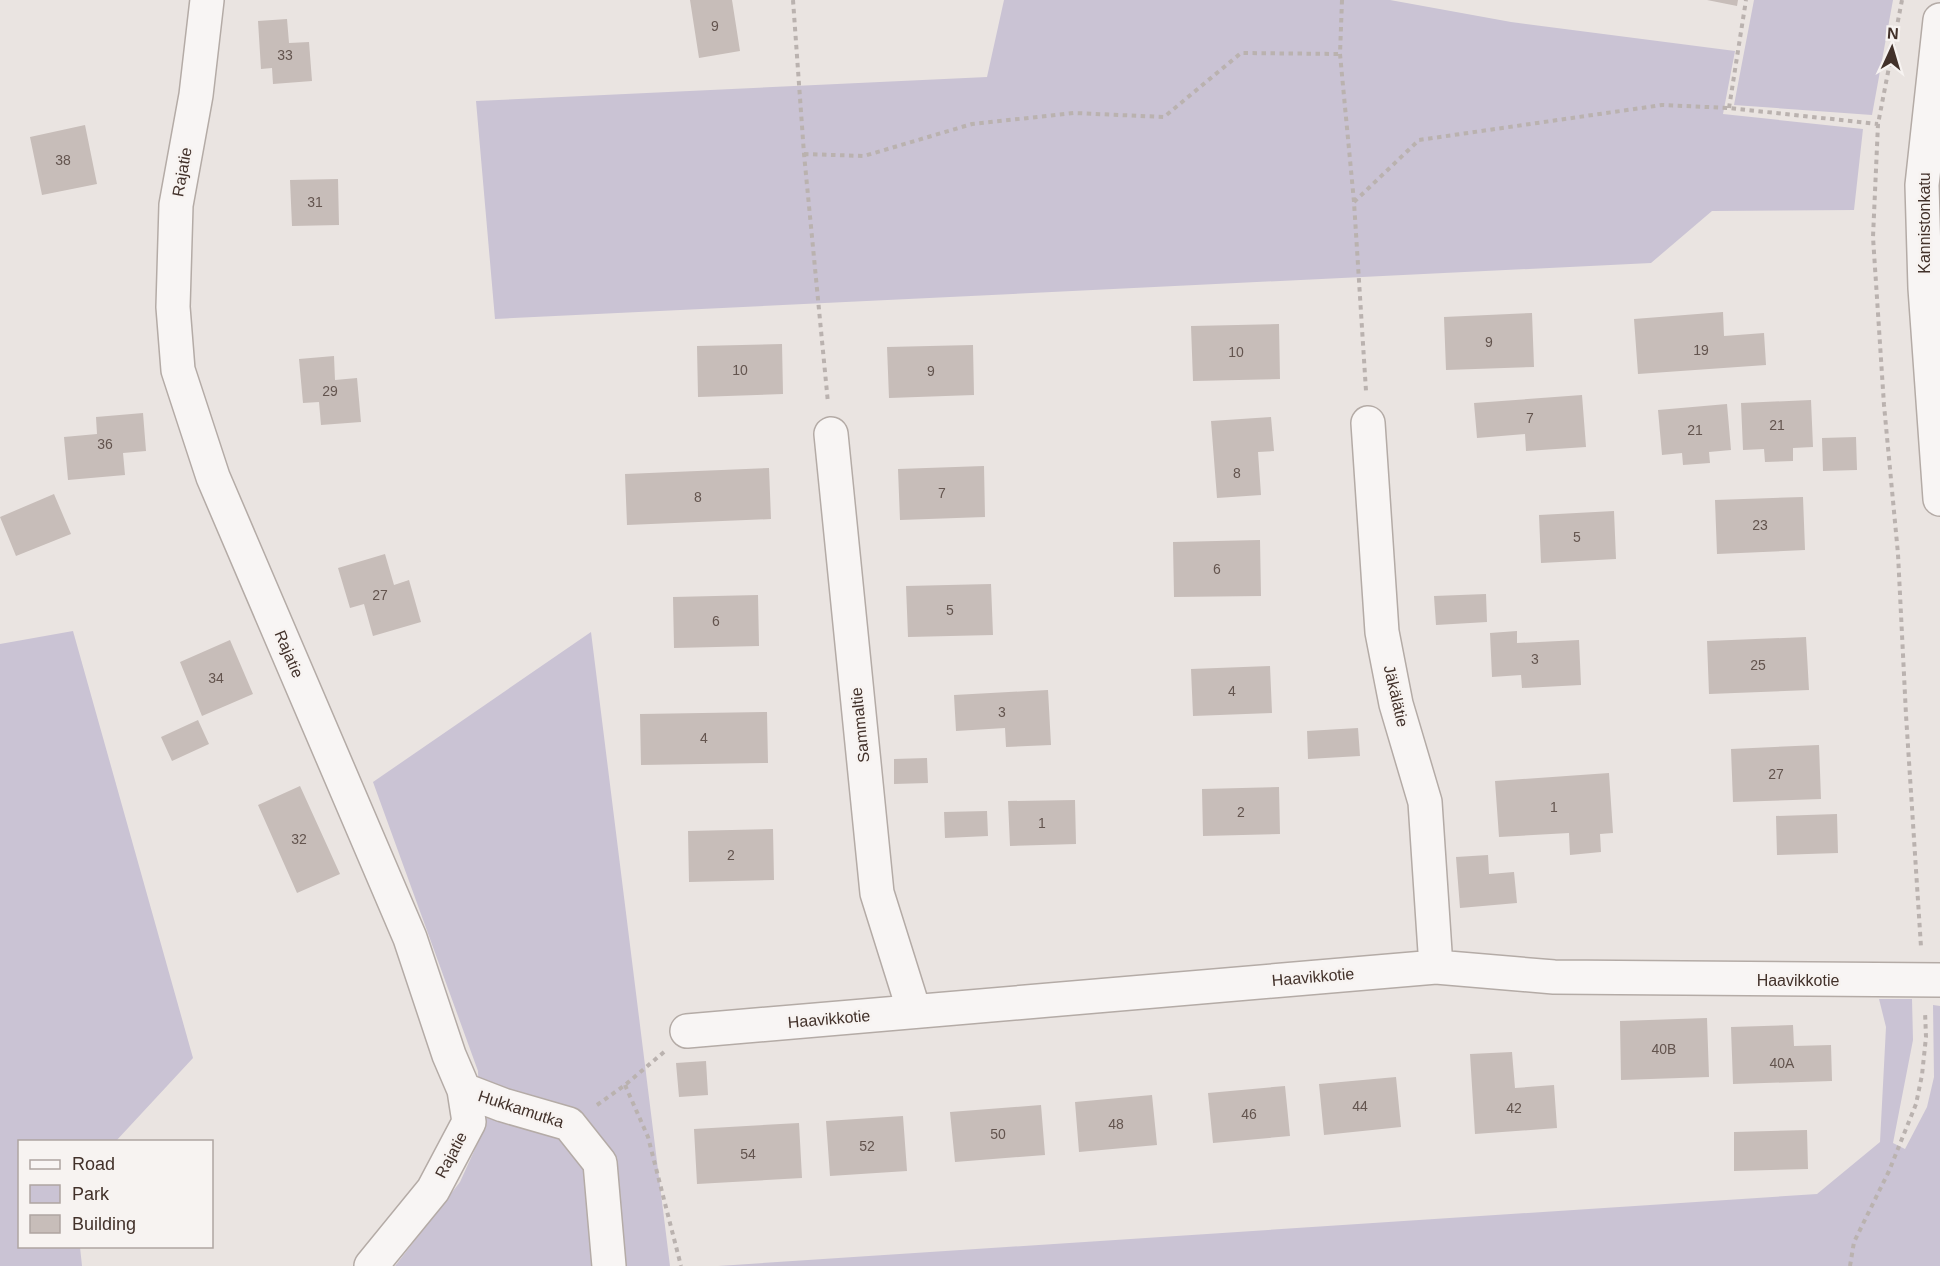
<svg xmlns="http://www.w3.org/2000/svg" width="1940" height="1266" font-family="Arial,sans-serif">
<rect width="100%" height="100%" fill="#eae4e1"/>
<path fill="#cac3d4" d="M1004,0H1390L1511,22L1735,51L1723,114L1863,129L1854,210L1712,211L1651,263L495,319L476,101L987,77Z
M1754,0H1893L1872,115L1734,105Z
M73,631L193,1058L116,1141L20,1142V1246L80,1247L82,1266H0V644Z
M591,632L670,1266H395L460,1182L480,1138L478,1071L373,782Z
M1879,999H1912L1913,1040L1893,1143L1905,1149L1927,1107L1934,1077L1933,1005L1940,1006V1266H718L1817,1194L1880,1142L1886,1027Z"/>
<path fill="#c7bdb9" d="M690,0H732L740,51L699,58Z
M1707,0H1738L1737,6Z
M287,19L289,43L309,42L312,81L273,84L272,68L261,69L258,21Z
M85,125L97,184L42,195L30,137Z
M338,179L339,225L292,226L290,180Z
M1723,312L1724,336L1764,333L1766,365L1638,374L1634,319Z
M1532,313L1534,367L1446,370L1444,317Z
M1279,324L1280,379L1193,381L1191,326Z
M782,344L783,394L698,397L697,346Z
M973,345L974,395L889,398L887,347Z
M334,356L335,380L357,378L361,422L321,425L319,402L303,403L299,359Z
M1582,395L1586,447L1526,451L1525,434L1477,438L1474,403Z
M1811,400L1813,447L1793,448V461L1765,462L1764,449L1743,450L1741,403Z
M1727,404L1731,450L1709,452L1710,463L1683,465L1682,453L1662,455L1658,410Z
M143,413L146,451L123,453L125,475L68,480L64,437L97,434L96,417Z
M1271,417L1274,451L1258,452L1261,495L1217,498L1211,421Z
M1856,437L1857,470L1823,471L1822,438Z
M984,466L985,517L900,520L898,469Z
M769,468L771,519L627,525L625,474Z
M54,494L71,534L16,556L0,517Z
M1803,497L1805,550L1717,554L1715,500Z
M1614,511L1616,559L1541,563L1539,515Z
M1260,540L1261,596L1174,597L1173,542Z
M385,554L394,585L409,580L421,622L373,636L364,604L350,608L338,568Z
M991,584L993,635L908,637L906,586Z
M1486,594L1487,622L1436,625L1434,596Z
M758,595L759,646L674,648L673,597Z
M1517,631V643L1579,640L1581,685L1522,688L1521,675L1492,677L1490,633Z
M1806,637L1809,690L1709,694L1707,641Z
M230,640L253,694L202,716L180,662Z
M1270,666L1272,713L1193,716L1191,669Z
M1048,690L1051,745L1006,747L1005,728L956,731L954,695Z
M767,712L768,763L641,765L640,714Z
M198,720L209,744L172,761L161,737Z
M1358,728L1360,756L1308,759L1307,731Z
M1819,745L1821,799L1733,802L1731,749Z
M927,758L928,783L894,784V759Z
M1609,773L1613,833L1600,834L1601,852L1570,855L1569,833L1499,837L1495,781Z
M300,786L340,874L297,893L258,805Z
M1279,787L1280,834L1203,836L1202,789Z
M1075,800L1076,844L1010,846L1008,801Z
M987,811L988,836L945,838L944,812Z
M1837,814L1838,853L1777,855L1776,816Z
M773,829L774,880L689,882L688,831Z
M1488,855L1489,874L1514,872L1517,903L1460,908L1456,857Z
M1707,1018L1709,1077L1621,1080L1620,1021Z
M1793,1025L1794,1046L1831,1045L1832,1081L1733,1084L1731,1027Z
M1512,1052L1515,1088L1554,1085L1557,1128L1475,1134L1470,1054Z
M706,1061L708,1095L679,1097L676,1063Z
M1396,1077L1401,1127L1324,1135L1319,1084Z
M1285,1086L1290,1136L1213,1143L1208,1093Z
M1152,1095L1157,1145L1079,1152L1075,1102Z
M1041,1105L1045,1155L955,1162L950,1112Z
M903,1116L907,1171L830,1176L826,1121Z
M799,1123L802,1178L697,1184L694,1129Z
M1807,1130L1808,1169L1734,1171V1132Z"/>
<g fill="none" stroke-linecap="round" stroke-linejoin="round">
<g stroke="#b4aba6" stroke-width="36">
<path id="minor" d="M207,0L196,95L176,205L173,307L178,370L213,477L410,938L449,1055L464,1090L469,1122L433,1190L371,1266
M1940,20L1922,185L1925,288L1940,499
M1368,423L1382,632L1396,704L1425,802L1436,967
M831,434L877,893L914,1011
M687,1031L1436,967L1554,977L1940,980
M464,1090L503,1105L569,1124L600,1163L609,1266"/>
</g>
<path stroke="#bab2af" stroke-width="4" stroke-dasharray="4.5 4.5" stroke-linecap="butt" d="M793,0L804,154L828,403
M1342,0L1340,54L1354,202L1366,391
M1902,0L1878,124L1873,237L1884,405L1898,554L1906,715L1921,947
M1729,108L1746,0
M804,154L864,156L972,124L1074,113L1164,117L1241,53L1340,54
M1354,202L1419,140L1662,105L1729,108L1878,124
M625,1085L648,1137L681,1266
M597,1105L625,1085L664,1052
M1850,1266L1854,1242L1889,1171L1916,1104L1922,1075L1926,1037L1925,1011"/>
<use href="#minor" stroke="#f8f5f4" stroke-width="33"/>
</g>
<g text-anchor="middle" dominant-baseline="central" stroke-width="5" stroke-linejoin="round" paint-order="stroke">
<g font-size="14" fill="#63544e">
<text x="715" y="26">9</text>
<text x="285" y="55">33</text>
<text x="63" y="160">38</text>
<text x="315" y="202">31</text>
<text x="1489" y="342">9</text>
<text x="1701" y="350">19</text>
<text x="1236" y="352">10</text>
<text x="740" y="370">10</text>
<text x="931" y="371">9</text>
<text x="330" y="391">29</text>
<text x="1530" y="418">7</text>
<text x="1777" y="425">21</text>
<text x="1695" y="430">21</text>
<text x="105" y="444">36</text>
<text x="1237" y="473">8</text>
<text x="942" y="493">7</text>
<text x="698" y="497">8</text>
<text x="1760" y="525">23</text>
<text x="1577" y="537">5</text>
<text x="1217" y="569">6</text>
<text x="380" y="595">27</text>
<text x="950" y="610">5</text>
<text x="716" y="621">6</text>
<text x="1535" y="659">3</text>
<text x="1758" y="665">25</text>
<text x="216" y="678">34</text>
<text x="1232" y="691">4</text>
<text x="1002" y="712">3</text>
<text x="704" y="738">4</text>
<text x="1776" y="774">27</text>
<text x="1554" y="807">1</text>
<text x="1241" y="812">2</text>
<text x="1042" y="823">1</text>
<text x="299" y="839">32</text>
<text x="731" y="855">2</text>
<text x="1664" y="1049">40B</text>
<text x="1782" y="1063">40A</text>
<text x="1360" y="1106">44</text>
<text x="1514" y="1108">42</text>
<text x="1249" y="1114">46</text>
<text x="1116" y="1124">48</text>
<text x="998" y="1134">50</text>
<text x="867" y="1146">52</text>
<text x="748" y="1154">54</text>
</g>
<g font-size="16" fill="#42312a" stroke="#f7f3f1">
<text transform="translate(182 172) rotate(-80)">Rajatie</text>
<text transform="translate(1924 223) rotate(-90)">Kannistonkatu</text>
<text transform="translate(289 654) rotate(67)">Rajatie</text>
<text transform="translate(1396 696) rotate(77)">Jäkälätie</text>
<text transform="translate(860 725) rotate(-96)">Sammaltie</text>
<text transform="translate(1313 977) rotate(-5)">Haavikkotie</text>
<text x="1798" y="980">Haavikkotie</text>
<text transform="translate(829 1019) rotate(-5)">Haavikkotie</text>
<text transform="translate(521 1109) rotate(18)">Hukkamutka</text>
<text transform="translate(451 1155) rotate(-62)">Rajatie</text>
</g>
</g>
<rect x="18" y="1140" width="195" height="108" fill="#f7f3f1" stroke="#afa5a1" stroke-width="1.5"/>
<rect x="30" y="1160" width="30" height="9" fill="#f8f5f4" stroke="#afa5a1" stroke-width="1.5"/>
<text x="72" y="1170" font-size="18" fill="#42312a">Road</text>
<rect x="30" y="1185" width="30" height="18" fill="#cac3d4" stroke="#afa5a1" stroke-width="1.5"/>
<text x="72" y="1200" font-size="18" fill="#42312a">Park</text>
<rect x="30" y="1215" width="30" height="18" fill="#c7bdb9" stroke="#afa5a1" stroke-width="1.5"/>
<text x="72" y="1230" font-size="18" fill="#42312a">Building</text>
<g transform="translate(1892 48) rotate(4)" stroke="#f7f3f1" stroke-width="4.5" paint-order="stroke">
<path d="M0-4.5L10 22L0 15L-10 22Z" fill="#42312a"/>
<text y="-9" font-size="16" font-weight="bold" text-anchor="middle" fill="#42312a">N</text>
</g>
</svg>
